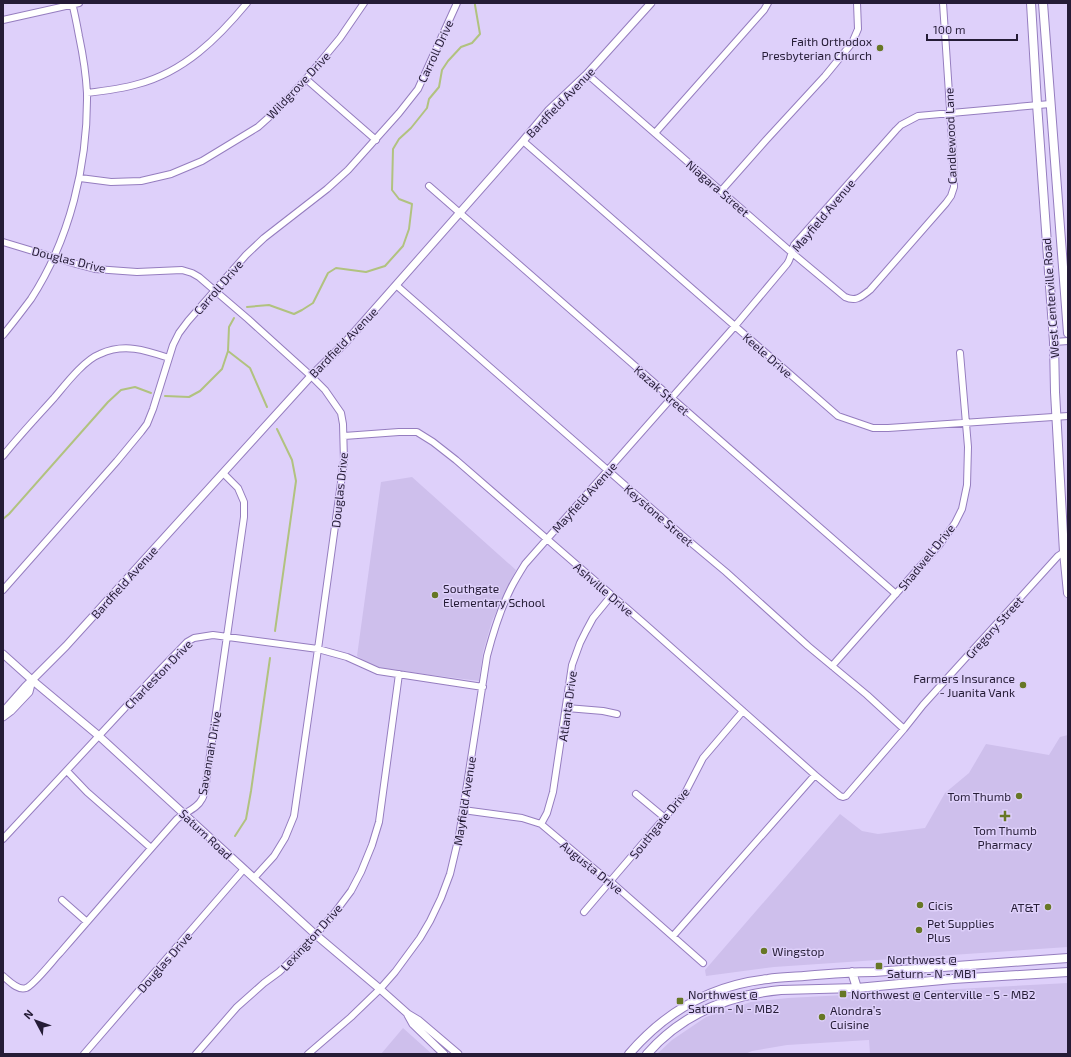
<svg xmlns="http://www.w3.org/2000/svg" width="1071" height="1057" font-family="'Exo 2',sans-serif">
<rect width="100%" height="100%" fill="#ded0fa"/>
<path fill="#cebfec" d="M412,477L516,570L492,621L483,652L479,681L431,675L376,667L366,662L357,656L381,482Z
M1068,735V947L774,967L706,976L705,970L840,814L862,831L878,834L925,828L945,793L969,773L986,744L1049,755L1060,737Z
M1068,983V1054H870L869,1040L787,1045L752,1051L745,1054H657L672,1040L706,1017L751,1002L788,998Z
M403,1028L432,1054H381Z"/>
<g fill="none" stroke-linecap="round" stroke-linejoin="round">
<path stroke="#b1c27f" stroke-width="2" d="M247,307L269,305L294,314L302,310L313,303L328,273L336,268L366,272L385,266L403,246L409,229L412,204L399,199L392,190L393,149L399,139L411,128L427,108L429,99L439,87L442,70L448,61L461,47L472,43L480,34L475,5V3
M228,351L250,368L267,407
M165,396L189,397L200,391L222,369L228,351L229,327L234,318
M3,519L9,514L108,402L121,390L135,387L151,393
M275,631L296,481L292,460L277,429
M235,836L246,819L251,791L270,658"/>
<g stroke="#957dbf" stroke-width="8">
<path id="minor" d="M3,20L79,3
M587,74L791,252L845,297C856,302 861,297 870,290L946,203L951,196L954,187L953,154L943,3
M306,79L376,140
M87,93C104,91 121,89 138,84C184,72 218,38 247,3
M655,133L764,10L768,3
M523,141L838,416L873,428H888L1068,416
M80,178L111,182L141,181L171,174L202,161L258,127L277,110L306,79L340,38L364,3
M429,186L896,594
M721,191L767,139L825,76L852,43L858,29L857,3
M3,242L76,264L95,269L137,272L182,270L192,273L199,277L248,319L311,376L325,390L341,413L343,424L344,461L318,649L294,816L285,838L274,856L254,878
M396,285L683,536L726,572L808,646L867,695L904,729
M3,335C13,323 22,311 31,299C70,239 88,164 87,93C86,74 83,55 79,36C77,25 75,14 72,3
M1054,342L1068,341
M344,436L399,432H417L433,442L456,460L646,625L815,775L840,796L843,797L846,796L904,729L923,705L1058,556L1064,552L1068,551
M3,456C19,436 37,417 54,398C65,385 84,360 100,354C124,343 145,350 169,358
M3,590L117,461L141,432L147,424L153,409L173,345L179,333L188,321L246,255L264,238L327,189L348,170L399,113L418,89L457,3
M832,666L940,544L955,523L962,509L967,485L968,447L960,353
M567,708L603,711L617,714
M67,771L87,792L151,848
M636,794L665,818
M463,810L522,818L541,824L604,877L610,881L703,963
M541,824L547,813L553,792L572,665L580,643L586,631L593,618L611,596
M3,839L161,669L187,642L194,638L213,635L318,649L347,657L378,671L483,687
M62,900L87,922
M584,912L684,795L703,758L743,711
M673,936L815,775
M3,976C9,981 18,991 26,988C33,986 54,959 60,953C99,908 138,863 177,819C185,812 197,809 202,799C204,796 204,792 205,790L244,517V502L238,488L223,473
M84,1054L244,869
M196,1054L237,1007L264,983L279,972L300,952L333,915L351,891L361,872L372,845L379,822L399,674
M308,1054L351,1017L380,989L395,972L420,938L430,921L441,898L450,874L459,836L487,656C493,633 500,610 511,588C515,580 520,572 525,564L735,326L787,264C791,259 791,252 794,245L896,130L901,125L918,116L1050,104"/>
</g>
<g stroke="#957dbf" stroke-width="9">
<path id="tertiary" d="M3,654L32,680L99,736L316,935L380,989L408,1014L418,1020L458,1054
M3,712L25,687L66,646L311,376L344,344L523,141L549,110L587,74L651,3
M3,717L11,711L29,692L32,680
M408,1015L413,1024L444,1054"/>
</g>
<g stroke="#957dbf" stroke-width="10">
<path id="secondary" d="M1031,3L1037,104L1054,342L1055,392L1064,552L1068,593
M1043,3L1068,333
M852,972L857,988
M629,1054C666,1011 711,985 768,979C780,977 792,977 804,976C827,974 850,972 874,972L1068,958
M647,1054C682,1014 729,995 781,990L857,988L953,979L1068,972"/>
</g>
<use href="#minor" stroke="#fff" stroke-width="6"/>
<use href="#tertiary" stroke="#fff" stroke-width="7"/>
<use href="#secondary" stroke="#fff" stroke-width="8"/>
</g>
<g fill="#677725" stroke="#ded0fa" stroke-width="1.5">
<circle cx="880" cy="48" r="4"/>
<circle cx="435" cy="595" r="4"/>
<circle cx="1023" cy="685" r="4"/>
<circle cx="1019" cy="796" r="4"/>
<path d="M1003 810h4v4h4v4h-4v4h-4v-4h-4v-4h4z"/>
<circle cx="920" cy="905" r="4"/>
<circle cx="1048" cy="907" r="4"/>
<circle cx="919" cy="930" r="4"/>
<circle cx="764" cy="951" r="4"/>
<rect x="875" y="962" width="8" height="8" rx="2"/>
<rect x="839" y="990" width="8" height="8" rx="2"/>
<rect x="676" y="997" width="8" height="8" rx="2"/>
<circle cx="822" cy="1017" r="4"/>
</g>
<g text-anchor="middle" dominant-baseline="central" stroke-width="3" stroke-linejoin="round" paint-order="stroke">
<g font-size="12" fill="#251c36" stroke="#ded0fa" text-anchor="start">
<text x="872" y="41" text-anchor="end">Faith Orthodox<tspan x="872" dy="14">Presbyterian Church</tspan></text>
<text x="443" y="588">Southgate<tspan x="443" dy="14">Elementary School</tspan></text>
<text x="1015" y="678" text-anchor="end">Farmers Insurance<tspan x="1015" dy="14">- Juanita Vank</tspan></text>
<text x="1011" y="796" text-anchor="end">Tom Thumb</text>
<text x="1005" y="830" text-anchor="middle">Tom Thumb<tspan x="1005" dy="14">Pharmacy</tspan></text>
<text x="928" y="905">Cicis</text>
<text x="1040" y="907" text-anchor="end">AT&amp;T</text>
<text x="927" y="923">Pet Supplies<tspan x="927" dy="14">Plus</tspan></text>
<text x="772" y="951">Wingstop</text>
<text x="887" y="959">Northwest @<tspan x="887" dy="14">Saturn - N - MB1</tspan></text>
<text x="688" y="994">Northwest @<tspan x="688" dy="14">Saturn - N - MB2</tspan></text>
<text x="851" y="994">Northwest @ Centerville - S - MB2</text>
<text x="830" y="1010">Alondra’s<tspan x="830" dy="14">Cuisine</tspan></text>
</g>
<g font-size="12" fill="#251c36" stroke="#ded0fa">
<text transform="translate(435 51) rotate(-65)">Carroll Drive</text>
<text transform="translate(298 85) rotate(-47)">Wildgrove Drive</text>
<text transform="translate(560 102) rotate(-46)">Bardfield Avenue</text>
<text transform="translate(950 136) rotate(-92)">Candlewood Lane</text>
<text transform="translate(718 188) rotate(41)">Niagara Street</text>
<text transform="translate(823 215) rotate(-50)">Mayfield Avenue</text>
<text transform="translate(69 259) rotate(14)">Douglas Drive</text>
<text transform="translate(218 287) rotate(-49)">Carroll Drive</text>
<text transform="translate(1050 298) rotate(-94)">West Centerville Road</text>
<text transform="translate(343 342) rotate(-46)">Bardfield Avenue</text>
<text transform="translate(768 355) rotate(41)">Keele Drive</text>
<text transform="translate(662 390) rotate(41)">Kazak Street</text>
<text transform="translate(339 490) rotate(-84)">Douglas Drive</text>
<text transform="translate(584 497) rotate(-48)">Mayfield Avenue</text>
<text transform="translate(659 515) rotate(41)">Keystone Street</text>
<text transform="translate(926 557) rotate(-51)">Shadwell Drive</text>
<text transform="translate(124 582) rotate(-48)">Bardfield Avenue</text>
<text transform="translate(604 589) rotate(41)">Ashville Drive</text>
<text transform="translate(994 627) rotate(-48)">Gregory Street</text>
<text transform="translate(158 674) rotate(-46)">Charleston Drive</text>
<text transform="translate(567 706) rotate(-82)">Atlanta Drive</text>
<text transform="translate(209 753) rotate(-80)">Savannah Drive</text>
<text transform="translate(464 801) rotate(-81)">Mayfield Avenue</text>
<text transform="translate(659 823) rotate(-51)">Southgate Drive</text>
<text transform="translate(206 834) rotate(43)">Saturn Road</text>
<text transform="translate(592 867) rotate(39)">Augusta Drive</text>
<text transform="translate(311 937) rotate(-48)">Lexington Drive</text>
<text transform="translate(164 962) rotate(-49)">Douglas Drive</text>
</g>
</g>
<rect width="1071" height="1057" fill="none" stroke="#251c36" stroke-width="8"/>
<g transform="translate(36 1021) rotate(311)" stroke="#ded0fa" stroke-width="3" paint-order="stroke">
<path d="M0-3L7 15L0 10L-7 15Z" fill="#251c36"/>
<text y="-6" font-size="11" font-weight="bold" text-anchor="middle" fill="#251c36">N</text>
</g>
<path d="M927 34v6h90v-6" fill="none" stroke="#251c36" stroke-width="2"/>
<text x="933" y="34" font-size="12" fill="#251c36" stroke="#ded0fa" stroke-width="3" paint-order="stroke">100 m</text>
</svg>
